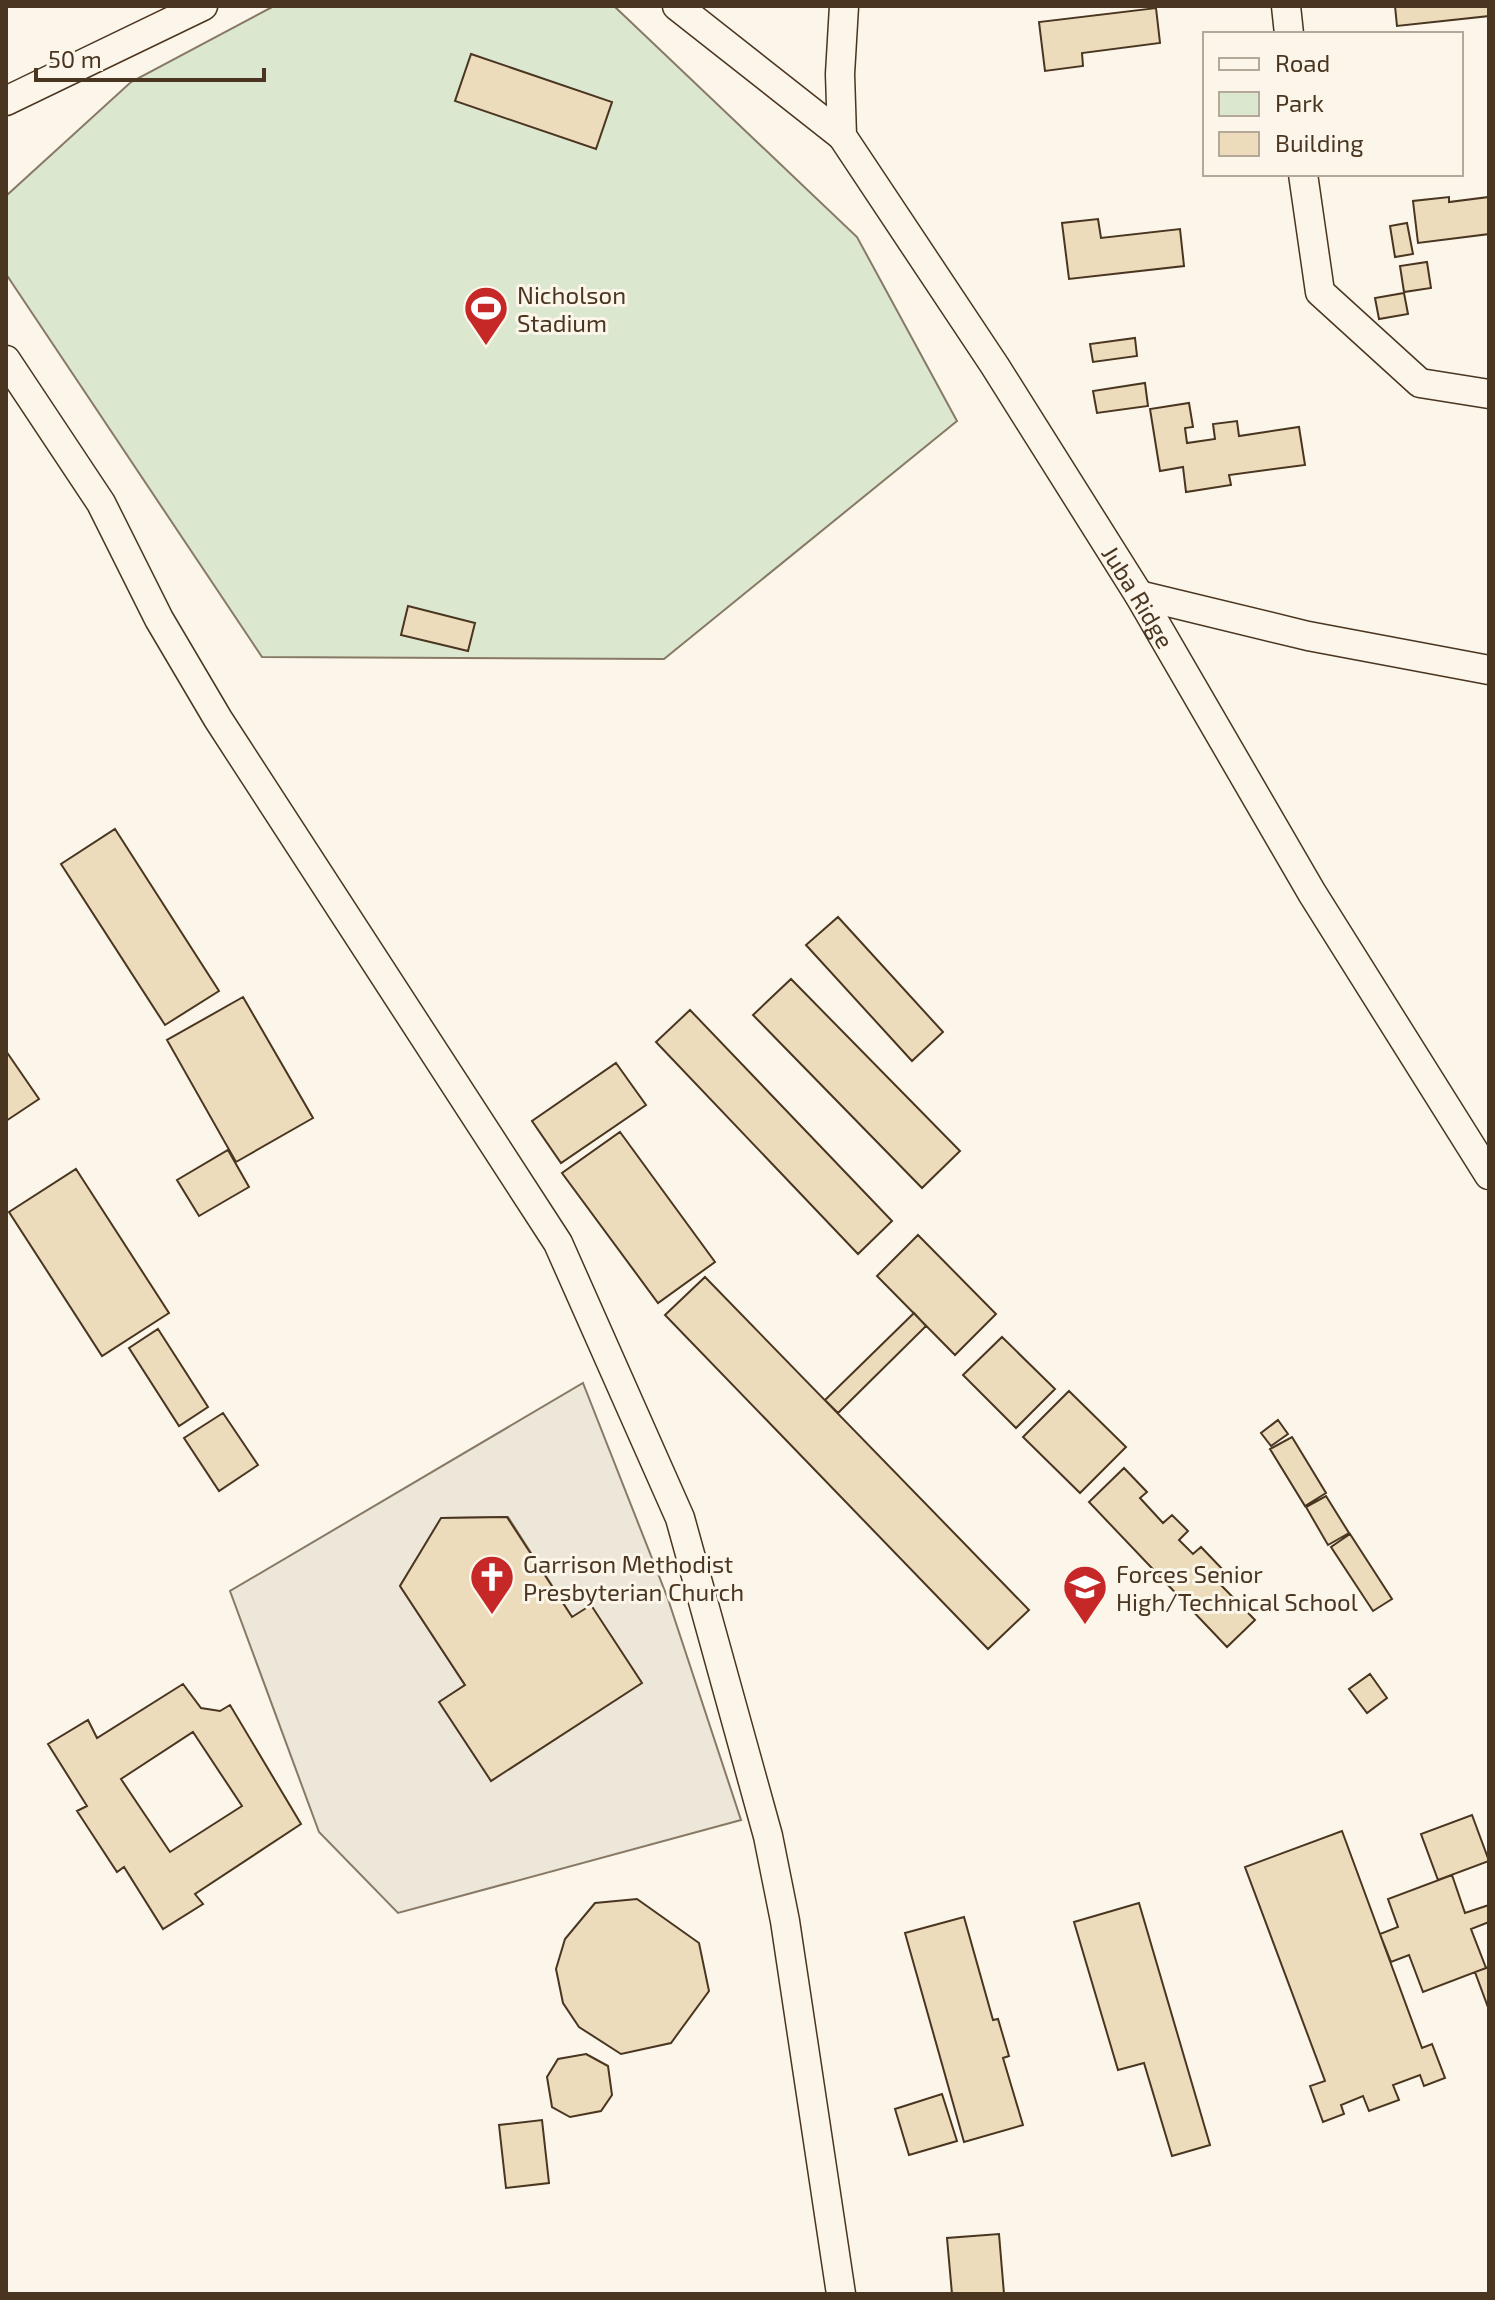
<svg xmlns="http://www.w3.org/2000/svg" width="1495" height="2300" font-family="'Exo 2',sans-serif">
<rect width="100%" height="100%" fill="#fbf6e9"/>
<path fill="#dce7d0" stroke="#887966" stroke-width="2" d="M274,6H614L857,237L957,421L664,659L262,657L6,274V196L131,82Z"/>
<path fill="#ede7d9" stroke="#887966" stroke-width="2" fill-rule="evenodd" d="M583,1383L668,1599L741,1820L398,1913L319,1832L230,1591ZM508,1517L572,1617L440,1702L465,1685L400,1586L442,1518Z"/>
<path fill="#ecdcbc" stroke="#4a3520" stroke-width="2" fill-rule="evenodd" d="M1395,6H1489V16L1397,26Z
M1156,8L1160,43L1082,53L1083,66L1045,71L1039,22Z
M471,54L612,102L596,149L455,101Z
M1449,197V202L1489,197V234L1418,243L1413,201Z
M1098,219L1101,238L1180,229L1184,266L1069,279L1062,223Z
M1407,223L1413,254L1395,257L1390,226Z
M1427,262L1431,288L1404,292L1400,266Z
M1404,293L1408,314L1379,319L1375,298Z
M1135,338L1137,356L1093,362L1090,344Z
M1145,383L1148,406L1097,413L1093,391Z
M1189,403L1193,427L1185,428L1187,443L1215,439L1213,424L1237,421L1239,436L1299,427L1305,465L1229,475L1231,485L1186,492L1183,467L1160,471L1150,409Z
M408,606L475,623L468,651L401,635Z
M115,829L219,991L165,1025L61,864Z
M838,917L943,1032L912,1061L806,945Z
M791,979L960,1151L922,1188L753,1015Z
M243,997L313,1118L236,1162L167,1040Z
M690,1010L892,1221L858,1254L656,1042Z
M6,1051L39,1099L6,1121Z
M616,1063L646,1105L561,1163L532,1121Z
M620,1132L715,1262L658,1303L562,1173Z
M228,1150L249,1187L199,1216L177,1180Z
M76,1169L169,1313L102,1356L9,1212Z
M918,1235L996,1314L955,1355L877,1276Z
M705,1277L1029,1610L988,1649L665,1315Z
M914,1313L926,1326L838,1413L825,1400Z
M158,1329L208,1407L179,1426L129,1348Z
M1002,1337L1055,1389L1016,1428L963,1375Z
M1069,1391L1126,1447L1080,1493L1023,1437Z
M223,1413L258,1465L219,1491L184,1438Z
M1278,1420L1288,1434L1271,1446L1261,1433Z
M1292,1437L1326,1493L1305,1506L1270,1449Z
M1124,1468L1147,1492L1140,1498L1163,1523L1172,1515L1188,1531L1179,1540L1193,1554L1201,1547L1226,1573L1217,1581L1255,1620L1227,1647L1089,1502Z
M1326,1496L1349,1533L1328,1545L1306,1507Z
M507,1517L572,1617L591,1605L642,1683L491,1781L439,1702L465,1685L400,1586L441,1518Z
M1350,1534L1392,1599L1373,1611L1331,1547Z
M1370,1674L1387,1698L1367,1713L1349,1689Z
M183,1684L201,1708L220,1711L230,1705L301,1824L195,1894L203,1904L163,1929L124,1867L117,1872L77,1811L87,1806L48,1744L88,1720L97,1738ZM193,1732L242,1806L170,1852L121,1779Z
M1472,1815L1489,1861L1438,1880L1421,1834Z
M1342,1831L1422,2048L1432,2044L1445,2078L1424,2086L1420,2075L1393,2085L1399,2100L1369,2111L1363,2096L1341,2105L1344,2114L1323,2122L1310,2086L1325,2081L1245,1867Z
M1452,1875L1465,1913L1489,1905V1922L1471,1929L1486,1968L1423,1992L1409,1955L1391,1962L1380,1934L1398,1927L1388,1899Z
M637,1899L699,1943L709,1991L671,2043L621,2054L579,2027L563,2003L556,1969L565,1939L595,1903Z
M1139,1903L1210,2145L1172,2156L1144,2063L1118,2070L1074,1922Z
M964,1917L993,2020L998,2019L1009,2056L1003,2058L1023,2125L964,2142L905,1933Z
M1489,1967V2010L1475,1972Z
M586,2054L608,2066L612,2095L601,2111L570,2117L552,2107L547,2077L558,2059Z
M942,2094L957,2141L909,2155L895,2109Z
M542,2120L549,2183L506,2188L499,2125Z
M999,2234L1004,2294H952L947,2238Z"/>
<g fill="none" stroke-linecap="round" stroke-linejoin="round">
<g stroke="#4a3520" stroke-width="31">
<g id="street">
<path d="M677,6L842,136"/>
<path id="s1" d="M844,6L840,74L842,136L995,366L1139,595L1312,893L1489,1175"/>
<path d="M1286,6L1289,34"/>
<path d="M6,101L203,6"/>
<path d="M1303,174L1320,292L1420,383L1489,394"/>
<path d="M6,360L101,503L159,619L218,719L558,1243L680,1518L768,1836L785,1921L841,2294"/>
<path d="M1139,595L1308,636L1489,670"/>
</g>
</g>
<use href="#street" stroke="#fbf6e9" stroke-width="28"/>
</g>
<defs>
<g id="stadium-pin" transform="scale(2.3)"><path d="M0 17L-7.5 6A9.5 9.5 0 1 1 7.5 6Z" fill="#c62828" stroke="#fbf6e9"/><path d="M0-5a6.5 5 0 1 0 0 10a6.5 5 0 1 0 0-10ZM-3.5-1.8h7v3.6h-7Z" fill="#fff"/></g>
<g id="church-pin" transform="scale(2.3)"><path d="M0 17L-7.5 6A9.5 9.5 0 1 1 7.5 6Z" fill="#c62828" stroke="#fbf6e9"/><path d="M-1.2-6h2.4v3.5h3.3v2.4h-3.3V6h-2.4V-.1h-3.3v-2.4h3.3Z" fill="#fff"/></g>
<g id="school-pin" transform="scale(2.3)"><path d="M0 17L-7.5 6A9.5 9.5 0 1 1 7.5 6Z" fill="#c62828" stroke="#fbf6e9"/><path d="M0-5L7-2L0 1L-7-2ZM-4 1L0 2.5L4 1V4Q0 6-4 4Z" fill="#fff"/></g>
</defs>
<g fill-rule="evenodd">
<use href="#stadium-pin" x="486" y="308"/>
<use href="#church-pin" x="492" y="1577"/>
<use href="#school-pin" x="1085" y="1587"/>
</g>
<g text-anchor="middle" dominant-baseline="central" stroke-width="6" stroke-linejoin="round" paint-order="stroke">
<g font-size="24" fill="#4a3520" stroke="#fbf6e9" text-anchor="start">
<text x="517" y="294">Nicholson<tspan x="517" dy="28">Stadium</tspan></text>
<text x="523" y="1563">Garrison Methodist<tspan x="523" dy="28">Presbyterian Church</tspan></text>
<text x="1116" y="1573">Forces Senior<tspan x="1116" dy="28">High/Technical School</tspan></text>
</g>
<g font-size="24" fill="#4a3520" stroke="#fbf6e9">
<text stroke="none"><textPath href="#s1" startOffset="678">Juba Ridge</textPath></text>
</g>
</g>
<rect width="1495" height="2300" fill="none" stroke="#4a3520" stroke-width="16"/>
<rect x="1203" y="32" width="260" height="144" fill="#fbf6e9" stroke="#b4a999" stroke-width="2"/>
<rect x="1219" y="58" width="40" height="12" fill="#fbf6e9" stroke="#b4a999" stroke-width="2"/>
<text x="1275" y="72" font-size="24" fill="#4a3520">Road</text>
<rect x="1219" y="92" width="40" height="24" fill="#dce7d0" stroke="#b4a999" stroke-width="2"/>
<text x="1275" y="112" font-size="24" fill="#4a3520">Park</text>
<rect x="1219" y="132" width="40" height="24" fill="#ecdcbc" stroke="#b4a999" stroke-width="2"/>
<text x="1275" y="152" font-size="24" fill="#4a3520">Building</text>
<path d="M36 68v12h228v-12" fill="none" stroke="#4a3520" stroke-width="4"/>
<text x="48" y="68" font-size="24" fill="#4a3520" stroke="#fbf6e9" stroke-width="6" paint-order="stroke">50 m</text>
</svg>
